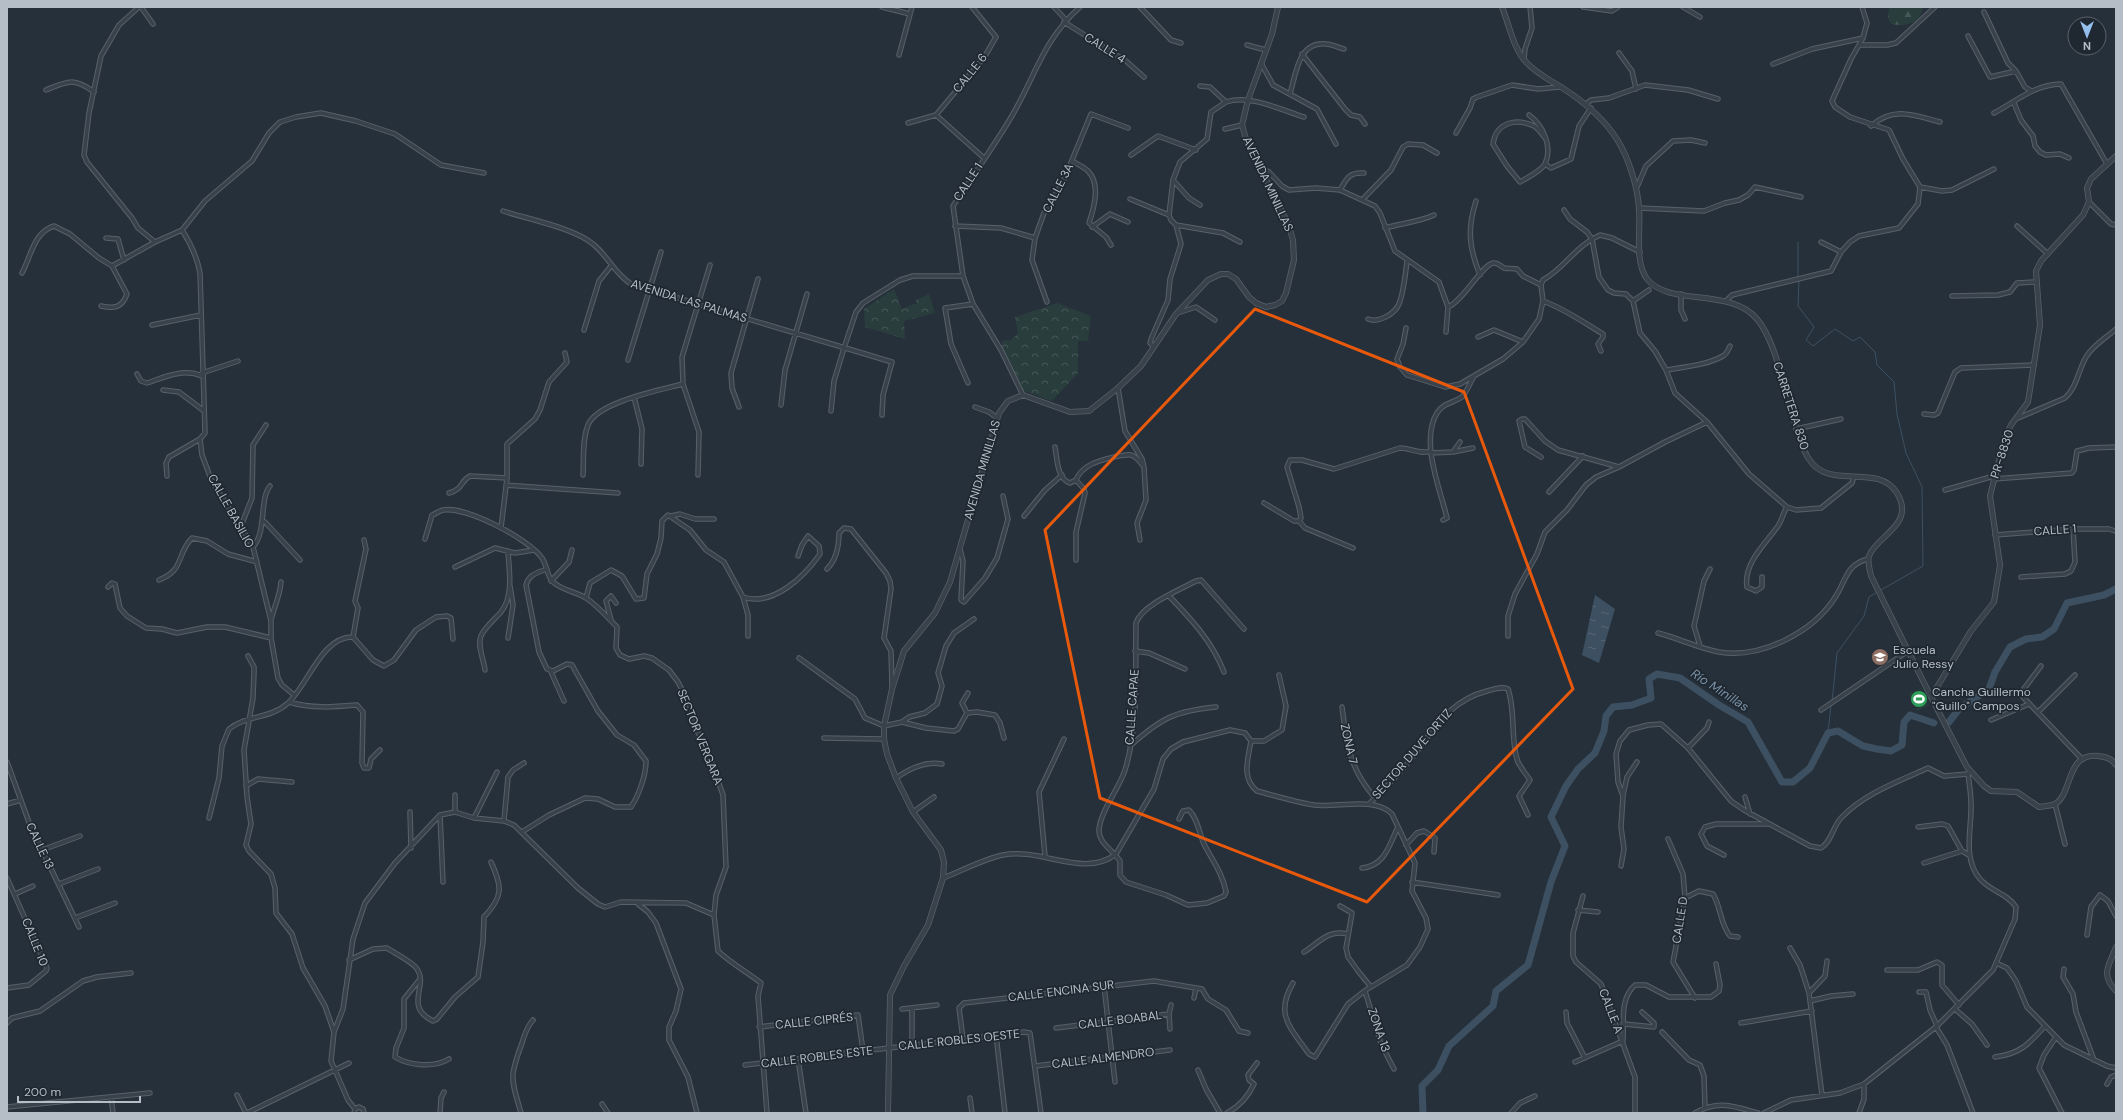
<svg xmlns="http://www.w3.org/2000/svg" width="2123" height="1120" font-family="'DM Sans',sans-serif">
<defs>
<pattern id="forest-firs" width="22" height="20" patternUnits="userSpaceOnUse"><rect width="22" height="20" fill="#293d3c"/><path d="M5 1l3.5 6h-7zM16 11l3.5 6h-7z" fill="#465757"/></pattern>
<pattern id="park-crowns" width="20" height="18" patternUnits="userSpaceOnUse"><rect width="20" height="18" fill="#293d3c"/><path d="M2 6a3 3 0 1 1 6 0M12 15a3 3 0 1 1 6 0" fill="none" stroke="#465757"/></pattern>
<pattern id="water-ripples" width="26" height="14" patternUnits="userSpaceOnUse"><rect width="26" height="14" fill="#3d5061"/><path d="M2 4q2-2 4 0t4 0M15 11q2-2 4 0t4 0" fill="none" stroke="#576776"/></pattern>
</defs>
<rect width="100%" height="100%" fill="#26303a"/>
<path fill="#293d3c" d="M1921,688L1929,705L1917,711L1909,693Z"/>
<path fill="url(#forest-firs)" d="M1889,7H1923C1921,24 1905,27 1891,24L1888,18Z"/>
<path fill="url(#park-crowns)" d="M894,289L902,309L917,303L916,300L929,294L935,313L904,321L905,339L865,327L864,309Z
M1057,303L1091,316L1088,341H1078V373L1052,401L1023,390L1002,347V341L1011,340L1018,333L1015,317Z"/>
<path fill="url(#water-ripples)" d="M1595,595L1615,609L1599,663L1582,655Z"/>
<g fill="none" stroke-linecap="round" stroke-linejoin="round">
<path stroke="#3d5061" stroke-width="1" d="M1798,242V277
M1799,280L1798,306L1814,327L1806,340L1813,346L1835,329L1853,341L1860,337L1875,352L1877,365L1894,382L1897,414L1906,453L1922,487L1923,566L1881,590
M1832,702L1837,653L1864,616L1869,597L1876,593
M1828,733L1831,705"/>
<path stroke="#3d5061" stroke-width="7" d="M1949,722L1959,709L1989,689L1995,672L2010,647L2026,639L2042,637L2054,629L2067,603L2104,595L2116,589
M1423,1113L1422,1086L1438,1070L1449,1046L1493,1006L1496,991L1528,965L1551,882L1565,846L1551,817L1566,786L1578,769L1595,753L1604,731L1606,716L1613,707L1632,705L1651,698L1649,679L1657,674L1680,678L1719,705L1748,722L1782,782H1793L1810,768L1828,733L1838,731L1863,746L1877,749L1891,751L1902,745L1904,722L1910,715L1934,723"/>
<g stroke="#586069" stroke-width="5.5">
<path id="minor" d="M139,7L119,25L101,56L89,113L84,155L87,162L132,218L138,228L155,242L182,230L205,201L252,161L269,133L280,122L296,117L321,113L356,121L395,134L441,165L484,173
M141,7L153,24
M882,7L910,14
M1054,7L1066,20
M1140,7L1171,40L1181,43
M1583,7L1612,11L1618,7
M1683,7L1700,17
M1984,12L2008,63L2016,71L2025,87L2030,90
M1064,22L1126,61L1144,77
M1968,36L1990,77L2016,71
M1247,45L1266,50
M1860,45H1887L1896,43L1935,7
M1619,53L1632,71L1636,89
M1302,54L1345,109L1351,115L1360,117L1365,124
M899,55L912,7
M1524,60L1525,49L1532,28L1530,7
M1261,63L1273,85L1317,109L1336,144
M1773,64L1812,49L1863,38
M1200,86L1210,87L1226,102C1250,94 1281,110 1304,117
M46,90C68,81 74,77 94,92
M1290,94C1296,74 1298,41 1326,44C1332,44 1339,48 1344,49
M2014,103L2021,120L2033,136L2035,146L2040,152L2046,155L2060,154L2069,158
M1586,104L1591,100L1609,98L1645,85L1688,90L1718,99
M1994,113C2017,101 2033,85 2061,84L2107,164
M936,115L984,158
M1529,115C1543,125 1553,147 1545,164C1540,172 1528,177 1520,182L1507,166L1493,144C1496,122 1516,118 1534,126C1538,128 1542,134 1545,138
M908,123L936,115L985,56L996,37L972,7
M1871,126C1893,106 1914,115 1940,122
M1225,129L1242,125
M1456,133L1470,108L1473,99L1477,97L1512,85L1538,89L1560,87
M1131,155L1158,136L1196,150
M1072,161C1077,164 1084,167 1088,171C1101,184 1094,208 1089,223L1106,237L1111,245
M1545,164L1551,168L1571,159L1579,126L1591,108
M1259,167L1269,172L1282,186L1289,190L1316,188L1340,190L1375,206L1380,213L1395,251L1439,282L1448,307L1446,332
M1173,180L1189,198L1200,205
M1637,187L1646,166L1673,141L1691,140L1705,143
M1920,187L1942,191L1952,190L1994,169
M1340,190C1347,178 1349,172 1364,173
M1130,199L1169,215L1171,220L1176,225L1223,233L1240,242
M1362,200L1391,170L1403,147L1408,144L1423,145L1437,153
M1476,201C1467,229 1469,248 1480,275
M2089,202L2111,224L2116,225
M1639,208L1704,211L1725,203L1739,200L1748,195L1755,187L1801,197
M1564,210L1570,219L1587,232L1592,239L1599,277L1608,290L1614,293L1626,294L1633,301L1640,333L1655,351L1666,370L1675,393L1707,422L1749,474L1787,507L1796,510L1821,508L1852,483L1854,477
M503,211C528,219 574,228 593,244C608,256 614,273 631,284L892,362L883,395L882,415
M1169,215L1173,180L1180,162L1207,139L1211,112L1226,102
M955,226L1001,228L1035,238
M2017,226L2048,254
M1092,227L1110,214L1128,222
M1385,228C1402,223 1419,222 1434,215
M182,230C191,244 197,256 200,273L205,433L200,439L202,455L211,479L253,547L271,621V638L278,678L282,685L294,695
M106,238L118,239L124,260
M1821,242L1841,252
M112,266L155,242
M22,273C31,256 34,232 54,226L70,234L99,258L112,266L127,294C122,308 114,309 101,306
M1681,294V310L1685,319
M1952,296L1998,295L2010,292L2017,283L2036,282
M1543,301C1565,309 1583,322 1603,334V337L1598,344L1601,351
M1633,301L1649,290
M1726,301L1732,295L1831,271L1841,252L1850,242L1859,236L1899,228L1918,204L1920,187L1903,159L1889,130L1850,117L1835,107L1832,101L1851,59L1863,38L1867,23L1862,7
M1047,302L1032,260L1035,238L1044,213L1063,182L1091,114L1128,128
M1448,307C1463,301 1481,266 1493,263C1498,262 1500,266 1504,268C1508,269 1513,268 1517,269L1523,276L1541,285
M1177,313L1196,307L1215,320
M1368,319C1378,323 1394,315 1399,304C1404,292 1405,275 1407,262
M152,325L201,315
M1406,328L1403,344L1397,359L1400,367L1407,375L1445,387L1460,384L1503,359L1523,342L1539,319L1543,301L1541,285L1543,280C1565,268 1576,245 1600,235L1612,238L1640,252
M584,330L599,281L611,266
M1478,337L1494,330L1523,342
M1153,346L1150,343L1151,339L1168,300L1170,279L1181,244L1176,225
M628,360L661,252
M1666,370C1684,367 1707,365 1723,356C1727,354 1728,350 1730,346
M202,373L238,361
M137,374L141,381L147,383C165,377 183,368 202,376
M968,383L951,344L945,308L973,304
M1118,388L1125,431L1142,459L1144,467L1146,500L1137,523L1140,540
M163,390L179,392L204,411
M1023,395L1001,350L973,304L963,276L953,206C973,175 995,145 1013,114C1036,74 1044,39 1080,7
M634,397L642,429L641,464
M781,405L785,370L807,294
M739,407L732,388L731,373L758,279
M975,407L989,412L997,418
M831,411L834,381L844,348L856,312L863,303L900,280L913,276H963
M1924,414L1934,415L1938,413L1955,372L1961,368L2034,365
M2018,418L2065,398C2077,387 2078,371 2086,357C2093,345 2106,338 2116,329
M1796,429L1841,419
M1055,447C1057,458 1057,479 1070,483L1076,480
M1453,452L1473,448
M1430,453L1453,452L1460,442
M1541,457L1525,447L1519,421L1522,419H1525L1545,441L1558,450L1619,467
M583,475C584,459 582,440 588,425C597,402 660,390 683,384
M698,475L699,432L683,384L682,357L710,265
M167,476L166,463L169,457L200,439
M1993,479L2072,473L2074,470L2077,451L2089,448L2116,447
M506,485L618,493
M1945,490L1994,476
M1549,492L1583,456
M449,493C464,489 459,482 470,476L507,478
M1264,503L1294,521H1299L1301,518L1299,507L1287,467L1290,460H1302L1334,469L1400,448C1411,448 1420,455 1430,451
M671,516L680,514L695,519H714
M1024,516L1045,490L1062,475
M1443,520L1447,518C1440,489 1420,441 1437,413C1443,403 1453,403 1462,397C1466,393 1470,383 1473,378
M262,521L265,522L300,560
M1299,521L1305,528L1353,548
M241,526L252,498L253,445L266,425
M501,528L507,478V444L535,419L540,410L549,382L567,362L565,353
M1995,535L2073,529H2109L2115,531
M425,539L432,515C435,514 439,511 443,510C466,506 529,539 542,558C547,565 547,577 553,582C563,591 575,591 586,598C597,605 608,618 617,627L616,648L620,655L629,659L644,656L652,658L669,670L678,682L689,703L694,725L708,752L723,795L726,867L716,895L714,915L718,951C732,964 747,972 761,983L758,996L767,1113
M253,547C267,532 259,499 270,486
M960,549L963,561L961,600L964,602L985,578L997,558L1008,519L1003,496
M1076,560V532L1085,493L1084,489L1076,480C1083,463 1102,460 1118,456C1122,456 1127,454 1131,455C1136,456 1141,463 1144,467
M455,567L495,548L515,553L534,550
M827,569C837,559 839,546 839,533L844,528L851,529L886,573L890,581L891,589L884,638L891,651L892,687
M1762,577V587L1756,591L1747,587C1743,564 1765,544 1778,526C1782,520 1783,513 1787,507
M2021,577L2065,574L2071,571L2075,562L2073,529
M159,580C185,570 176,554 192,538L207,541L228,554L257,562
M551,581L569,562L572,550
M108,587L112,583L115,584L120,608L127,616L146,628L162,629L177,633L207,627H225L271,638
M1169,596C1191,619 1212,641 1224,672
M743,597L748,615V636
M586,598L590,583L611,570L622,576L636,599L644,598L647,574L657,554L661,538L662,521L668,515L690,530L706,550L724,562L743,597C773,607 804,577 820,554L819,546L808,536L802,545L798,556
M271,620C274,607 280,596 281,582
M611,620L606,601L611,596L616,603
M1658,633C1678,638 1698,648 1719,652C1761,659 1814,632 1836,596C1847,578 1846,565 1868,559
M1508,636V616L1515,594L1537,554L1545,532L1567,510L1586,485L1596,477L1619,467L1665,442L1707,422
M353,637L373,660L384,666L394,660L416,630L436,617L447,616L451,618L453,639
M353,637L358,608L355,601L366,549L364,540
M508,638L513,605L510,586
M1700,646L1694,626L1704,581L1710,569
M1135,651L1149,653L1185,669
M248,656L254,667V673L253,698L244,750L247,797L251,824L246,845L249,851L271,874L275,888L276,913L292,934L303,968L325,1006L334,1032L331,1061L348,1100L355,1109
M799,658L855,699L865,718L884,726L902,722L926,728L954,731L958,729L967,713L977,712L995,715L1000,723L1004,738
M2041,666L2023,690V697L2082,759
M485,670C484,661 477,645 481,636C484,628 495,619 501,612C514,596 509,570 508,551
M551,672L564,701
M289,702C312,709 334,707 357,705L363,712L362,763L364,768H369L371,759L380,750
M1342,707C1347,745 1349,768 1375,798
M1821,710L1908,651
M2038,712L2075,675
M967,713L962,703L968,693
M1991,720L2029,704
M902,722L909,717L925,713L937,704L942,686L938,673L946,646L954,633L974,619
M824,738L884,739
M1251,741H1264L1282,730L1286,706L1279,675
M1130,746C1161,718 1175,711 1216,707
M1688,748L1707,728L1709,722
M7,762L30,825L79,927
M896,778C909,769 926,761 942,764
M246,786L258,779L292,782
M1623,795L1627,777L1637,762
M1745,797L1750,814
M7,804L21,800
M1369,804C1380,793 1391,782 1401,771C1429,740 1443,702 1487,691C1494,689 1501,686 1508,689C1516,712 1510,741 1518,762C1521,768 1526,774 1530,780L1519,796L1528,815
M2055,804L2065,844
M410,812L411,848
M455,812V795
M913,812L934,797
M440,815L443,882
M209,818L219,778L222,746L229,729C246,715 271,719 288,703C308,685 322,636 353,637
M474,818L497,772
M1179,819L1183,811L1189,810C1198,819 1199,833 1204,844C1212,860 1223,874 1226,892L1224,896L1207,903L1188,905L1166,895L1126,882L1120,875V861C1113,850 1098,843 1099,829C1102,808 1119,789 1125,770C1139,725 1135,669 1136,623C1142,605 1179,590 1196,581L1201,580L1244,629
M504,821L508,777L513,770L524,763
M1918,827L1942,824L1948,826L1962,851
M522,832L549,815L585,798L598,799L615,807H631C639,795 646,775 646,761L634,745L617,735L598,711L572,665L567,664L553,671L547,669L539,652L526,585C529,574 537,573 547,569
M1668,839L1683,874L1685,898L1673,962L1695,998
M1406,845L1417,833L1424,831L1435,838L1434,852
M42,850L80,836
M1724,855L1707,846L1701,834L1705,827L1716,824H1768
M1045,856L1039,792L1064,739
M1924,863L1962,851L1969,855
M1621,866L1624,849L1621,827L1623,796L1618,782L1616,754L1620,741L1629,730L1648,725L1661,724L1688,748L1731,801L1744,810L1810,846L1821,848C1832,841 1832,828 1841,818C1863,794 1899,781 1928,768L1944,776L1968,774
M1362,868C1385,866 1389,845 1398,827
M7,878L47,968L46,971L29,985L7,988
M943,878C962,871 983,859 1003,855C1040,847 1084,879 1116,854L1154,789L1163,759L1171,749L1183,742L1230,730L1245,733L1251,741C1248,759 1241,778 1257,791C1276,796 1295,802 1314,805C1337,808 1374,796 1392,814L1415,863L1412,891L1426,918L1428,929L1420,947L1407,965L1366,990L1348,1004L1315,1057L1309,1054C1291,1028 1274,1015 1293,983
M1412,882L1498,895
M59,884L98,869
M15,894L33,886
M1583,896L1573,933V956L1576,962L1601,984L1635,1077V1113
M1685,898L1699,891L1713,894C1721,907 1720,924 1730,936L1738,937
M638,904L648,912L656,923L681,989L676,1011L669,1027V1040L688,1077L697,1113
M1340,906L1352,913L1346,948L1348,957L1358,971L1371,987
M1578,910L1598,912
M75,918L115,903
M2087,935L2091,907L2100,895L2108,901L2116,916
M1790,948L1800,965L1809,993
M1304,952C1320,942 1328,929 1348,934
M349,960L373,949L387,948C394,953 413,962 417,969C429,986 403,1006 433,1021L437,1019L455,997L478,977L483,942L484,917C504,896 502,886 491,862
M1996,963L2007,968L2016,981L2027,1007L2064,1045L2107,1066L2116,1068
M2064,969L2063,977L2073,994L2076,1012L2094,1060
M1887,970H1918L1937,962L1942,965V985L1959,1005
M420,979L404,999V1028L396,1048L395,1057C410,1066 434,1068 449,1059
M1104,986L1115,1082
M1365,991L1381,1044L1394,1069
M1919,992H1926L1930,1010L1937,1026
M1194,998L1196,988
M1810,1001L1831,996L1853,994
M902,1009L937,1005
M912,1009V1045
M1955,1009L1972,1024L1987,1045
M1566,1012L1567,1023L1585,1058
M7,1023L12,1018L40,1011L83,981L97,977L131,973
M1741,1023L1812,1011
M1624,1024L1654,1027V1023L1642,1012
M759,1027L858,1015L863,1051
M1936,1027L1947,1045L1973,1113
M1056,1028L1169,1014
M1170,1029L1169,1014L1171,1005
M334,1032L343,1009L353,939L365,903L395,863L440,815L455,812L474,818L504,821L514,825L578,888L598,904L605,907L621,902L686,903L714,915
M1662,1032L1689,1060L1700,1065L1704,1076L1705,1107
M996,1035L1005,1113
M2056,1037L2044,1055L2039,1068L2062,1113
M963,1039L959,1008L964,1003L1154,981L1202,989L1208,999L1226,1010L1239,1031L1248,1033
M1623,1039C1624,1020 1620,998 1635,985H1646L1669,997H1711L1719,991L1720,985L1716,964
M1995,1057C2020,1054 2029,1044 2045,1026
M798,1059L806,1113
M1575,1062L1623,1041
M745,1065L1024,1032L1030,1033L1041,1113
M1035,1066L1170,1050
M1198,1070L1206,1089L1220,1113
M2107,1084L2111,1077L2116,1075
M237,1095L246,1113
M1822,1095L1809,993L1825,976L1827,961
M111,1097L113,1113
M970,1098L972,1113
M602,1104L608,1113
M7,1107L150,1093
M247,1113L349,1063
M354,1113L355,1109L359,1107L363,1109L364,1113
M440,1113L441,1098L444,1092
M521,1113C511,1078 509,1078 522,1043C525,1034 526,1028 533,1020
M1227,1113C1240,1106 1248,1097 1254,1084L1249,1080L1248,1075L1257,1063
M1511,1113L1520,1103L1535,1096
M1695,1113C1718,1100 1733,1106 1758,1113
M1764,1113L1791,1100L1840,1093L1864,1084L1937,1026L1993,970L2015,919L2016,907C2007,893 1990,891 1980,879C1962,858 1972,829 1971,804C1971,793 1969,783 1968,773
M1859,1113L1864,1099V1084"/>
</g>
<g stroke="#586069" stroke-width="6">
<path id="tertiary" d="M1502,7C1509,24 1513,48 1526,62C1536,73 1548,79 1561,87C1583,101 1604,118 1618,141C1629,159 1638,188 1639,209C1641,230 1634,261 1647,279C1669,307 1730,287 1757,319C1779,345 1787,407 1801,441C1803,447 1805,454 1809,459C1828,491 1878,462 1897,493C1916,525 1877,535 1869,556C1867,562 1870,570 1871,576L1931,697L1967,767L1984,786L1991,791L2017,792L2039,807C2044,806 2051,806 2055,804C2073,794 2065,753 2098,756C2106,757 2111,758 2116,765
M1931,697L1971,631L1994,602L2000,565L1990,496L2005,437L2011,425L2028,402L2040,325L2036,271L2041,261L2083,215L2089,202L2087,188L2091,179L2116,156
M2116,947C2109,966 2100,974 2116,991
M888,1113L890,995L904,966L928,925L943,878L944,862L941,850L913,812L896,778L887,754L884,739V726L892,689L904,651L935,613L950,582L999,413L1008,401L1023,395L1070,412L1089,411L1118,388L1141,366L1176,314L1208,280L1221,274H1228L1236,279L1249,297L1256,303L1266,307L1275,305L1282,301L1286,293L1294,260L1293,240L1288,223L1247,142L1242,125L1248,100L1272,34L1278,7"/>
</g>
<use href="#minor" stroke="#39424b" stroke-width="3.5"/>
<use href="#tertiary" stroke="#39424b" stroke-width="4.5"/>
</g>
<path fill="none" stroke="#e8590c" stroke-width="3" stroke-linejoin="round" d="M1255,309L1464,392L1573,689L1367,902L1100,798L1045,530Z"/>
<defs>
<g id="school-disc" transform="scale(0.9)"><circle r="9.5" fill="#8d6e63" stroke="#1f2730"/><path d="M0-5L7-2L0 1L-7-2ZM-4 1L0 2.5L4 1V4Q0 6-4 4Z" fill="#fff"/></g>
<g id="stadium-disc" transform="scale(0.9)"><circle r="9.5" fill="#2e9e5b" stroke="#1f2730"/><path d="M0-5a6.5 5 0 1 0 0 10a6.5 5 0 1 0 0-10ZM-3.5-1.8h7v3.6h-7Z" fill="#fff"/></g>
</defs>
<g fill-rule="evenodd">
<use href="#school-disc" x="1880" y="657"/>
<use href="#stadium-disc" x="1919" y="699"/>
</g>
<g text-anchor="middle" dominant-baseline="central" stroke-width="3.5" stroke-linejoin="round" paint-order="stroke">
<g font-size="12" fill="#b5bdc6" stroke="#1f2730">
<text transform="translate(1105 48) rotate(32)">CALLE 4</text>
<text transform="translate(970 73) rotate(-51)">CALLE 6</text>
<text transform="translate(968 182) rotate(-57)">CALLE 1</text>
<text transform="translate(1268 184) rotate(65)">AVENIDA MINILLAS</text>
<text transform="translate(1058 188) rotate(-63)">CALLE 3A</text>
<text transform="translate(689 301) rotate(17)">AVENIDA LAS PALMAS</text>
<text transform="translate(1791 406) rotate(72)">CARRETERA 830</text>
<text transform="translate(2002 454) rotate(-72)">PR-8830</text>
<text transform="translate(982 470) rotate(-74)">AVENIDA MINILLAS</text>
<text transform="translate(231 511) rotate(61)">CALLE BASILIO</text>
<text transform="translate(2055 530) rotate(-4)">CALLE 1</text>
<text transform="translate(1132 707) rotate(-86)">CALLE CAPAE</text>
<text transform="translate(700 737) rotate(68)">SECTOR VERGARA</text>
<text transform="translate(1349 744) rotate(77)">ZONA 7</text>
<text transform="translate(1412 754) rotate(-49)">SECTOR DUVE ORTIZ</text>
<text transform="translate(40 846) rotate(65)">CALLE 13</text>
<text transform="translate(1680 920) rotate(-81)">CALLE D</text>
<text transform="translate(35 942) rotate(68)">CALLE 10</text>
<text transform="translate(1061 991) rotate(-7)">CALLE ENCINA SUR</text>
<text transform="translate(1611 1011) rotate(69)">CALLE A</text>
<text transform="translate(1120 1020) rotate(-7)">CALLE BOABAL</text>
<text transform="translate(814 1021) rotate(-6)">CALLE CIPRÉS</text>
<text transform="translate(1379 1030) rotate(71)">ZONA 13</text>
<text transform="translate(959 1040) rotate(-6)">CALLE ROBLES OESTE</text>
<text transform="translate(817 1057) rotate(-7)">CALLE ROBLES ESTE</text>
<text transform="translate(1103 1058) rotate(-7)">CALLE ALMENDRO</text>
</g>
<g font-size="12" fill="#b5bdc6" stroke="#1f2730" text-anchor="start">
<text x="1893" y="650">Escuela<tspan x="1893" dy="14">Julio Ressy</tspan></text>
<text x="1932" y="692">Cancha Guillermo<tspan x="1932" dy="14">"Guillo" Campos</tspan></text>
</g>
<g font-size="13" font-style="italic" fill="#7991a6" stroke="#1f2730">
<text transform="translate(1720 690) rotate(33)">Río Minillas</text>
</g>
</g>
<rect width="2123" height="1120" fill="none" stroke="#b5bdc6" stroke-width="16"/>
<g transform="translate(2087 36) rotate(180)"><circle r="19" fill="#1f2730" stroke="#5b636c"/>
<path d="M0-3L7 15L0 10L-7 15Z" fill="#94beec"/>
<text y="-6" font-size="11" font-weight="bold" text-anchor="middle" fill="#b5bdc6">N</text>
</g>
<path d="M18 1096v6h122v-6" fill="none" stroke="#b5bdc6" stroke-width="2"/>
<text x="24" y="1096" font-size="12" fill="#b5bdc6" stroke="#1f2730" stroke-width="3" paint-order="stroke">200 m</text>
</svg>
